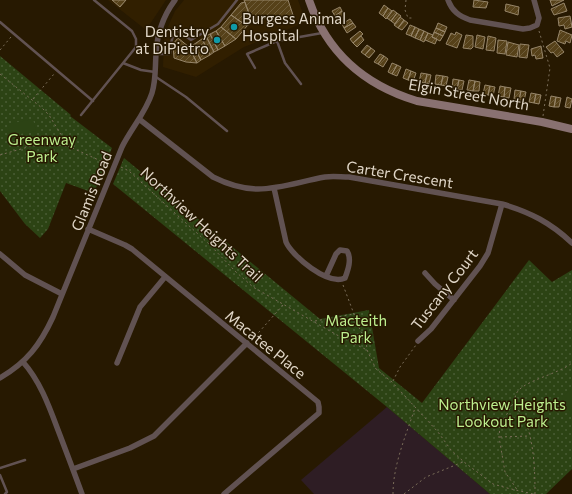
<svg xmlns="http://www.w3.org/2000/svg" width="572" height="494" font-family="Commissioner,sans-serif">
<defs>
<pattern id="grass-dots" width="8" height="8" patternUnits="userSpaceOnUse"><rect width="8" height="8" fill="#2c4314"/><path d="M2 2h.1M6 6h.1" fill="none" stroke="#4a5d35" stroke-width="1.8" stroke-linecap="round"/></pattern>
<pattern id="building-hatch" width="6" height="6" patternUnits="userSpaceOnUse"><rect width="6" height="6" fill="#564119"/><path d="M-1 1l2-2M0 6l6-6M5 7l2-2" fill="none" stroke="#6e5c39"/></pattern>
</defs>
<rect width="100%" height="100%" fill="#271901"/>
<path fill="#311f00" d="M108,0H166L146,30Z
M184,0H298L306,22L244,47L196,77L163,67L164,40L166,31L175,11Z"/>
<path fill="#2e1d24" d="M387,407L490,494H314L301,480Z"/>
<path fill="url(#grass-dots)" d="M0,56L71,115L70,116L112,148L94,193L66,183L48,229L40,238L25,224L0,191Z
M124,158L320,319L369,310L379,368L422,403L529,260L552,282L572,270V469L546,494H490L387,407L113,184Z"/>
<path fill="#2c4314" d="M33,119L36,131L10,136L8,124Z
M572,388V416L567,412L562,397Z"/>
<path fill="url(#building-hatch)" stroke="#968569" d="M112,0H126L120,7Z
M244,0H288L293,15L269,23L266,18L252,22Z
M474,0L488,2L486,8L473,7Z
M550,0H564L552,6Z
M245,2L252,22L247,26L231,15L241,3Z
M564,3L567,11L554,15L551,9Z
M506,4L519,7L518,15L505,11Z
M384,5L388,8L383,16L379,13Z
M340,7L342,11L335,16L332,11Z
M388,8L392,11L386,19L383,16Z
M393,10L397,13L391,21L387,18Z
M342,11L345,16L337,20L335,16Z
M397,13L401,16L395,24L391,21Z
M231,15L247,26L236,39L221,27Z
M570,16L572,27L565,29L564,25L559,26L558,18Z
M400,17L404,20L398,28L394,25Z
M350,19L353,23L344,28L342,24Z
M404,20L408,23L402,30L398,28Z
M353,23L356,27L347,33L344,28Z
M438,23L447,27L445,32L436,28Z
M410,25L415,27L411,36L406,34Z
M221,27L236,39L225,46L216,31Z
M415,27L419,29L415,38L411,36Z
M436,28L445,32L443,36L434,32Z
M419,29L424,31L420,40L415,38Z
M560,30L572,35L570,43L566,41L565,44L557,41Z
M216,31L225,46L218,50L210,34Z
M360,31L363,34L353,43L350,39Z
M424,31L428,33L424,42L420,40Z
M434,32L443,36L440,41L432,37Z
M456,32L462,35L457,48L446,44L451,33L455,35Z
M428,33L433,35L432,37L437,39L435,44L425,40Z
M210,34L218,50L214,52L206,36Z
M466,35L473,36V47L471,49L463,48Z
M477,35L485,37L483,49L475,47Z
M206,36L214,52L210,55L202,39Z
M361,36L364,40L357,47L353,43Z
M488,36L496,38L494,51L486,50Z
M178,38L189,47L197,63L186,62L174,58L173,44Z
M202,39L210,55L201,60L193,45Z
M498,40L507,41L505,54L497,53Z
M555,41L564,52L557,57L553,52L551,53L546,47Z
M508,42L519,45L517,57L506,55Z
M520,44L529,45L527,58L519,57Z
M193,45L201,60L197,63L189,47Z
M367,45L371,48L365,55L361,52Z
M541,46L543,58L536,59L535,55L532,56L531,49Z
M371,48L375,51L369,58L365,55Z
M380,54L384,56L378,64L374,62Z
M384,56L388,59L383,67L378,64Z
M392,63L397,65L392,74L388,72Z
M397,65L401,67L397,76L392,74Z
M406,69L411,71L408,80L403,78Z
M411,71L416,73L413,82L408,80Z
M421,73L427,74L425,83L419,82Z
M427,74L431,75L429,84L425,83Z
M436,75L443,76L441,85L435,84Z
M443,76L448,77L446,86L441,85Z
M453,79L459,80L457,89L452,88Z
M459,80L464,81L462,90L457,89Z
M469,80L475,81L473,91L467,90Z
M475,81L480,82L479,91H473Z
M485,85L490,86L488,95L483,94Z
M490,86L495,87L493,96L488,95Z
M500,86L505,87L504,97L498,96Z
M505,87L511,88L509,98L504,97Z
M515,90L521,91L519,100L514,99Z
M521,91L526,92L524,101L519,100Z
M531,93L536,94L534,103L529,102Z
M536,94L541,95L539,104L534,103Z
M551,96L556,97L554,107L549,106Z
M556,97L561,98L559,107H554Z
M567,97L572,99L570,108L565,107Z"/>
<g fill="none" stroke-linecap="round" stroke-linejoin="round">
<path stroke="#7a6d59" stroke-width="1" stroke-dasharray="2 3" stroke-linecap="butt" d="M406,0L405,10L408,18H413
M539,31L550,68L543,116
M0,50L11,37
M0,74L42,108L49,115L68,146L103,162H109
M33,99L54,74
M0,155L35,145L45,144L67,146
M121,167L129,171L154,194L209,244L236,272L253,287L337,335L367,350
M343,285L360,330L366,339L367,350L376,369L392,382L438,432L451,450L464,462L493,484L507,488L533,494
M315,321L354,314
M252,340L283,305
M393,381L400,367L416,345
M515,400L500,426L499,437L505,472L518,491
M500,437L529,436
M393,494C393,465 406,435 415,408
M404,494L426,477L463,462
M535,494C535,470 534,447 527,425C523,415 509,402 518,391C527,380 558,374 572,363"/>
<path stroke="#615252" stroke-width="2.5" d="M0,22L93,101
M157,54H170L171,43L175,29L191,40L218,24L237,0
M123,63L141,70L155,72
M255,68L247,54L277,41
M156,77L186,97L227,131
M301,84L285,63L277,41L322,33
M81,115L136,47V39L132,31L94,0
M0,468L25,460
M0,475L7,492L5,494"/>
<path stroke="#615252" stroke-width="5.5" d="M448,0C452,11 459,16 470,20L523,29L530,28L537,25L539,18L534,0
M139,119L213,177C227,184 241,189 258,189C280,189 302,181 325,177C333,176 341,177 349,177L502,204C530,212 551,223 572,243
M274,188L286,242C292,256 328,286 345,278C348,270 352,259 347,251L340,250L336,254L326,276
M88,229L125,245L132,249L318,402L319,407V413L224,494
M0,254L25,275L62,294
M425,273L435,284L454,300
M418,341L431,329L480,266L488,253L502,204
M23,362C40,381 49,406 58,430C66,451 74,472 82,494
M117,363L140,307L165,277
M0,378C27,362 40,345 53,317L122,147C131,129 146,112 152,93C156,80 155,68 156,54C157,33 163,16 175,0
M73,469L130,448L154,436L247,343"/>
<path stroke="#897171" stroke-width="8" d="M309,0C327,53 364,85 417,101L542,122L572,129"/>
</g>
<g fill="#0f9aa8" stroke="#271901" stroke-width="1.5">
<circle cx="234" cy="27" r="4"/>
<circle cx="217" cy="40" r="4"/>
</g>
<g text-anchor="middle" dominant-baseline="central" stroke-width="3" stroke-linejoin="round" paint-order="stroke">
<g font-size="15" fill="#e1d7c8" stroke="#271901" text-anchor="start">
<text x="242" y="18">Burgess Animal<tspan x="242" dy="17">Hospital</tspan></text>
<text x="209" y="31" text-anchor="end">Dentistry<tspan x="209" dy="17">at DiPietro</tspan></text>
</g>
<g font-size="15" fill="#e1d7c8" stroke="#271901">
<text transform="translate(469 94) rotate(10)">Elgin Street North</text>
<text transform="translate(400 174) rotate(9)">Carter Crescent</text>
<text transform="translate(91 191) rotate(-68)">Glamis Road</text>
<text transform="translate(202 224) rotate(43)">Northview Heights Trail</text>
<text transform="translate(444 289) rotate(-52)">Tuscany Court</text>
<text transform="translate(266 344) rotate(39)">Macatee Place</text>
</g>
<g font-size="15" fill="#bdef8e" stroke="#271901">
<text x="42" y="139">Greenway<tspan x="42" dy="17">Park</tspan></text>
<text x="356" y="320">Macteith<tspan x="356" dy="17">Park</tspan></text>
<text x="502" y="404">Northview Heights<tspan x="502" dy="17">Lookout Park</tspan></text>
</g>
</g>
</svg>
